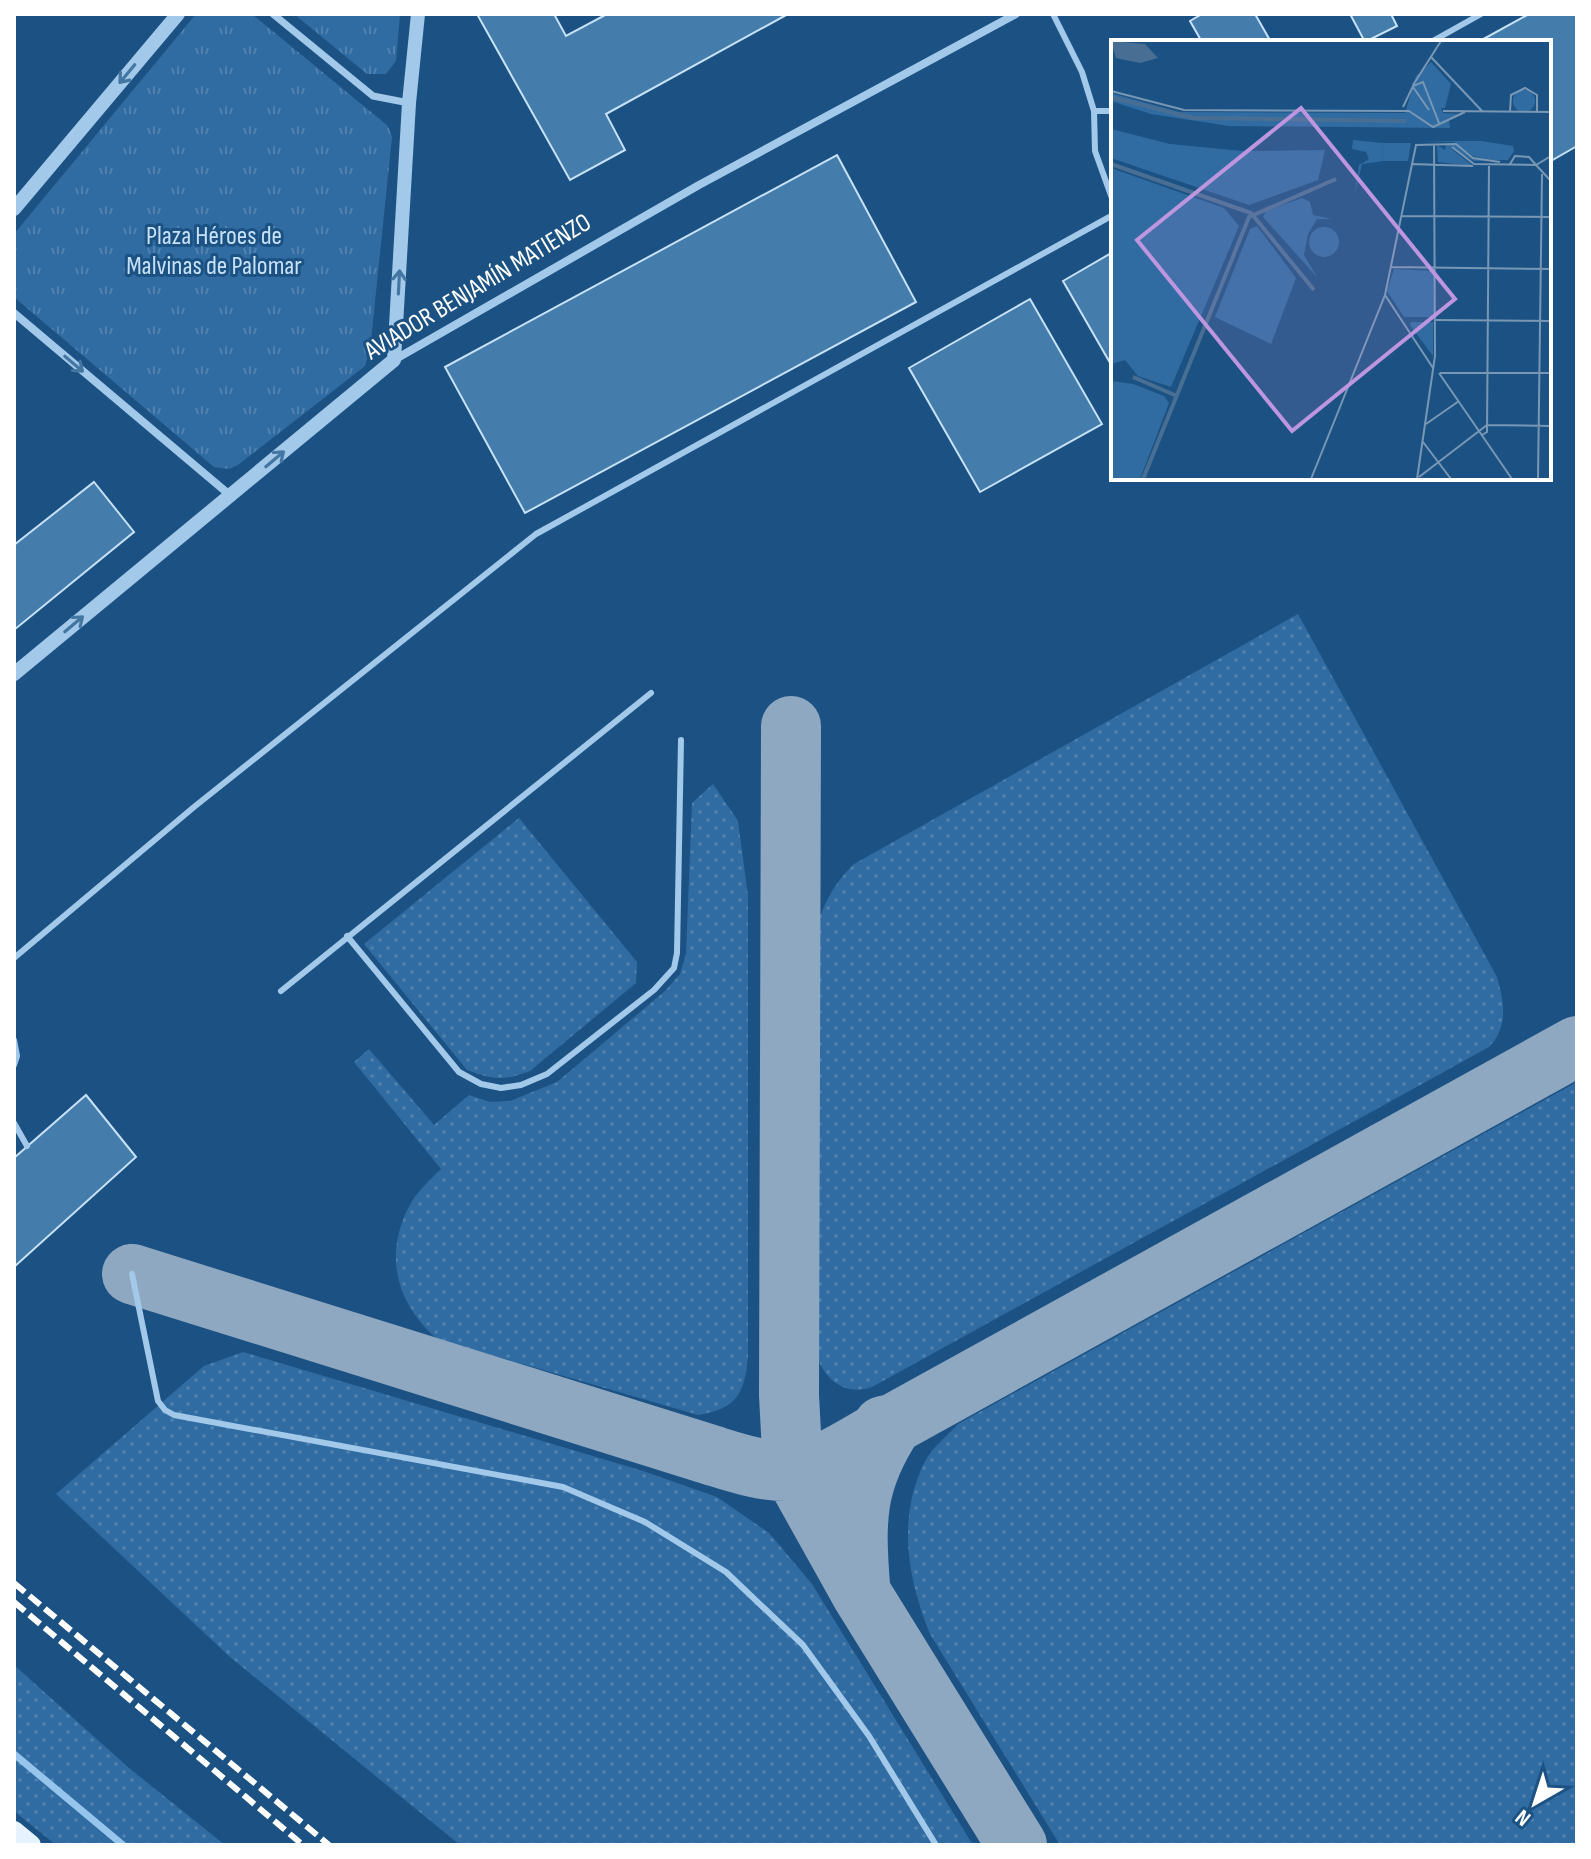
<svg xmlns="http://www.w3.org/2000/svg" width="1591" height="1859" font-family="'Sofia Sans Condensed',sans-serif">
<defs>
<pattern id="grass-dots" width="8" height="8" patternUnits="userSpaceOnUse" patternTransform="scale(2)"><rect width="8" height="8" fill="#306ca2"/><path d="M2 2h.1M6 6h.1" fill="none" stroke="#4f82b0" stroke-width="1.8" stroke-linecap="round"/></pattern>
<pattern id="park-tufts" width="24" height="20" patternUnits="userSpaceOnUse" patternTransform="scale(2)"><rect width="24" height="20" fill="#306ca2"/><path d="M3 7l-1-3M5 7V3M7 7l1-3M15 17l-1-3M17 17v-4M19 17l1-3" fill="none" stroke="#4f82b0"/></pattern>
</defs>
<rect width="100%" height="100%" fill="#1c5283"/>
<path fill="url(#grass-dots)" d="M1298,614L1497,977C1504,1003 1509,1026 1489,1047L872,1387C846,1396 826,1381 817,1357L812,944C820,912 830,887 854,864Z
M713,784L738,821L748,896V1356C745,1393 737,1409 698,1415L437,1339C394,1301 383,1252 412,1201C420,1189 431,1179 441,1169L354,1062L369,1049L434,1125L469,1095L490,1102L510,1101L557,1082L665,991L680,974L686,954L692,803Z
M519,818L637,962L636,983L530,1071C503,1081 494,1080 467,1070L364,944Z
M1577,1082V1845H1060L930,1634C907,1577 897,1518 925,1461C932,1448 948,1435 958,1424Z
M243,1352L643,1471L717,1497L769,1533L812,1584L973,1845H460L230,1657L56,1494L204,1366Z
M14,1665L129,1768L225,1845H56L14,1811Z"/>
<path fill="url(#park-tufts)" d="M196,14H252L388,126L392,137L370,350L365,366L238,465L229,469L214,467L14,297V234Z
M294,14H400L396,61L386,74H367Z"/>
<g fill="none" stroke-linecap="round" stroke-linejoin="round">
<path stroke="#95c5ec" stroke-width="7" d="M14,1754L123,1845"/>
<path stroke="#8ea8c1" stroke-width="60" d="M791,726L789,1395L793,1471L861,1593L1017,1845
M132,1274L711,1455C737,1463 763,1472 791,1471C822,1470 865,1439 893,1424L1577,1046
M860,1585C855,1519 855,1482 893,1424L883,1426"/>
</g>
<path fill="#447cac" stroke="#c7e1f8" stroke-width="2" d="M477,14H554L566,36L607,14H788L606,114L625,150L570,180Z
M1202,14H1255L1271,42H1202L1190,21Z
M1350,14H1391L1397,26L1365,42Z
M1529,14H1577V146L1549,162V42H1478Z
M837,155L916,302L525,513L445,367Z
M1113,252V368L1063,281Z
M1030,299L1102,424L980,492L909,368Z
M94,482L134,532L14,630V545Z
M86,1095L136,1157L14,1267V1158Z"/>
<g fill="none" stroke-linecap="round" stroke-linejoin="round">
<path stroke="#a2c9ea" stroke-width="6" d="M1053,14L1082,72L1094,111L1095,151L1113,201
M1431,42L1481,14
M1094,111H1113
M347,936L459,1072L481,1084L501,1088L521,1085L547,1074L654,990L674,968L677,953L681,740
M14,958L194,807L536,534L1113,215
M281,991L651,693
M14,1040L17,1056L14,1065
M14,1123L27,1146
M132,1274L158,1401L165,1410L174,1415L563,1487L645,1522L726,1572L803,1645L869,1736L936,1845"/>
<path stroke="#a2c9ea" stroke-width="7" d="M273,14L373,96L409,103"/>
<path stroke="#a2c9ea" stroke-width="8" d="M14,313L231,496
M394,360L699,185L1016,14"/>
<path stroke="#a2c9ea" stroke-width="14" d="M14,209L178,14
M14,674L394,360L409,103L418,14"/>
<path stroke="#e6f2fe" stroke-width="20" d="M14,1831L31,1845"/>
<path stroke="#fff" stroke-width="6" stroke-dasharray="14 6" stroke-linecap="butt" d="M14,1583L329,1845
M14,1602L303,1845"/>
</g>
<defs><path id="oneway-shaft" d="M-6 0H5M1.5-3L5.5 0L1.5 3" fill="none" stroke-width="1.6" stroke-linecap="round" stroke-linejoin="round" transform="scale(2)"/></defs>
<g stroke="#4476a2">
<use href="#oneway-shaft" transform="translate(127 74) rotate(130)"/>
<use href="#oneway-shaft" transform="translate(399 282) rotate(-87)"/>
<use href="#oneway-shaft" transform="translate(74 364) rotate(40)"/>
<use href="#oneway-shaft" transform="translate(275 459) rotate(-40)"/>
<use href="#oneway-shaft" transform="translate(74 624) rotate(-40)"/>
</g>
<g text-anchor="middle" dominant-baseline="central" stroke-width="6" stroke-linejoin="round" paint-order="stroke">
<g font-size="26" fill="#c7e1f8" stroke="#1c5283">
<text x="214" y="236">Plaza Héroes de<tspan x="214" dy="30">Malvinas de Palomar</tspan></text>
</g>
<g font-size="26" fill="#fff" stroke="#1c5283">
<text transform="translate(478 287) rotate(-31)">AVIADOR BENJAMÍN MATIENZO</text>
</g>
</g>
<g transform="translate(1111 40)">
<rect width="440" height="440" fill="#1c5283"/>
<path d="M320,22L340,44L334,68H330L332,73L348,74L338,80L339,88L118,86L40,74L0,61V53L68,72L294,73L305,36ZM0,89L59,104L131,111L214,110L207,140L138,165L0,118ZM310,101H370L402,106L403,111L397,120H381L362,116L349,106L362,118L376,121H363L338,107L362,126L353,125L327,122L326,105L334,110L335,105L345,102ZM271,103H300L297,121H272ZM0,128L113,168L128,186L60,347L27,336L14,320L0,324ZM191,158L199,162L202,175L220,179H206L197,194L193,215L206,237L152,177L155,171ZM146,186L185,238L160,304L104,277L139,189ZM198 202a15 15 0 1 1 30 0a15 15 0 1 1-30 0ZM0,341L22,344L53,356L58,363L29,439H0Z" fill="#306ca2"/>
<path d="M402 61a11 11 0 1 1 22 0a11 11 0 1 1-22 0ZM283,229L323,231V277H293L276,251ZM300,282H322V316L299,285Z" fill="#306ca2"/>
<path d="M242,100L271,103L272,121L251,124L244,153L248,125L258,119L255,112L241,109Z" fill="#306ca2"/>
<path d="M0,1L34,4L47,18L29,23L5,18Z" fill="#486f93"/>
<path fill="none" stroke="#486f93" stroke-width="4" d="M0,57L82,78L295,81M0,124L140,173L203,250M22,337L66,356M32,439L138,177L225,139"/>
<path fill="none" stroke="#7797b5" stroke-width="2" d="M320,17L371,71M302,45L330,1M302,47L318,70M0,51L73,70L298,71L322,87L354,72M292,67L302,46L312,42L328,83M332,71L440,72M399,72L400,55L414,48L426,55V72M341,107L363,124L425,125L440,141M300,124L362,126M399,124L404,116L418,117L425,125L440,116M290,176L440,177M279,227L440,229M274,255L322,328M325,280L440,281M328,333L401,439M329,333H440M315,384L348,361M371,395L376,392L378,126M312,402L340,439M308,437L376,385L440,386M200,439L274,255L305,105L345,104L362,118L389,122M306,439L324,316L323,104M427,439L431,134"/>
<path fill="#bd96df" fill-opacity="0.15" stroke="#bd96df" stroke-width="4" d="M190,68L344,259L181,391L26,200Z"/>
<rect width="440" height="440" fill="none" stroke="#fff" stroke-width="4"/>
</g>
<rect width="1591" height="1859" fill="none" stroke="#ffffff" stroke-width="32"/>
<g transform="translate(1535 1803) rotate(219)" stroke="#1c5283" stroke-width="6" paint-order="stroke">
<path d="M0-6L14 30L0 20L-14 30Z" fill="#ffffff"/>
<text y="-12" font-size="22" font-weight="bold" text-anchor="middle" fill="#ffffff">N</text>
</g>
</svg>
